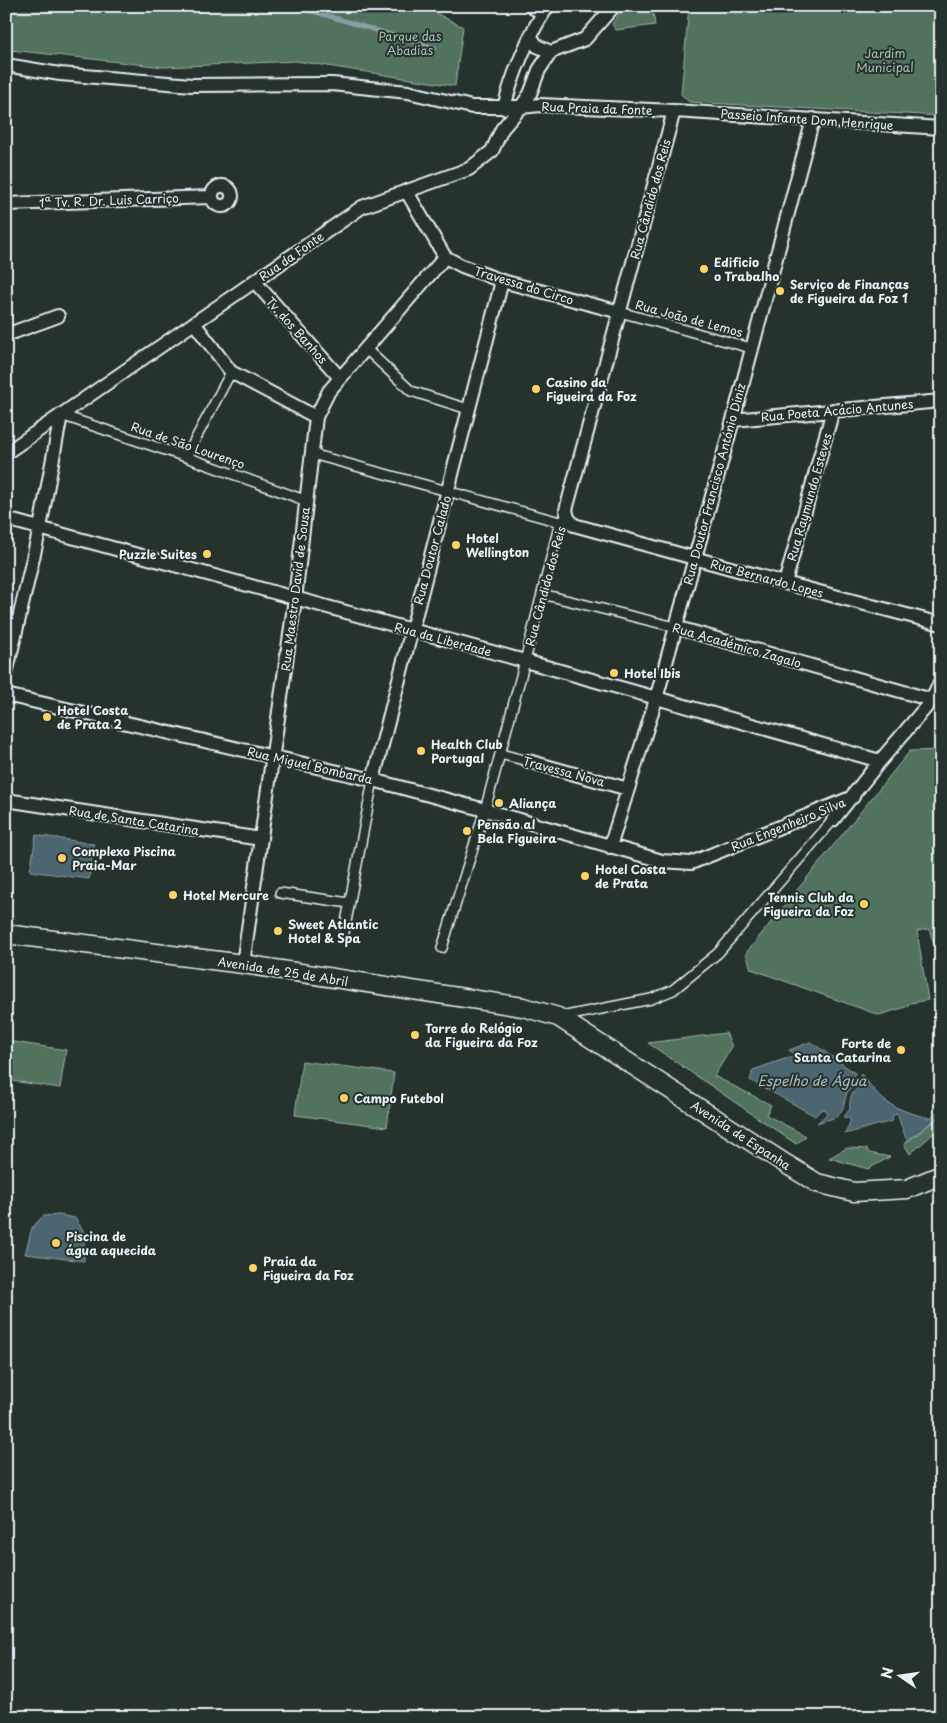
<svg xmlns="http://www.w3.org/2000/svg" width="947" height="1723" font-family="'Playpen Sans',sans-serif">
<rect width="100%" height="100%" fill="#26332d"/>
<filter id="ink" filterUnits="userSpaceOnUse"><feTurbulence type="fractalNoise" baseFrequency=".02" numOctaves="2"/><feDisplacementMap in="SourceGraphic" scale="10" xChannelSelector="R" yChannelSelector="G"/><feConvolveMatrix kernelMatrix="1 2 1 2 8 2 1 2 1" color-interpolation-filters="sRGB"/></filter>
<g filter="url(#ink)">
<path fill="#51725c" stroke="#9cb2aa" d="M6,6H422L463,27L455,86L296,61L164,67L11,50L6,48Z
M625,6H652L655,25L616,30L612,24Z
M689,6H941V116L689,102L681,94Z
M941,750V947H935L929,929L917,931L928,1000L910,1003L906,1007L879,1015L751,969L746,953L910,751Z
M726,1033L732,1047L714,1076L771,1105L766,1115L806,1136L796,1144L648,1043Z
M7,1041L66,1050L60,1088L6,1080Z
M302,1061L394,1073L387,1127L295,1115Z
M941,1116V1127L910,1154L904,1144Z
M847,1148L867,1149L869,1153L890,1157L868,1169L829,1158Z"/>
<path fill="#4b6670" stroke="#8a9ea6" d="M36,835L94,844L89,879L30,871Z
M811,1042L855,1073L852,1088L847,1092C840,1119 843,1115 817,1123L827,1114L825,1109H822L815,1116L750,1080L753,1070L796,1055L789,1050Z
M861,1074C868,1082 876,1094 885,1101C898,1110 916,1115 930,1118L941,1109V1115L907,1141L897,1114L893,1115L892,1121L845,1134L851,1120L844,1117L850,1109C849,1101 851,1092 858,1088Z
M59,1215L75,1218L84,1232V1261L25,1254L32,1228L43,1216Z"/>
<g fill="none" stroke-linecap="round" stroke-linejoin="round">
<path stroke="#8a9ea6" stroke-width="4.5" d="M295,6L435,48"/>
<g stroke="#e8f1f8" stroke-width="12">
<path id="pedestrian" d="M620,312L751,348
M366,349L411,391L468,409
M61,415L186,457L307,501
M312,454L560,522
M186,457L231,372
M542,594L675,627
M500,754L528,761
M280,893L349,903
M343,938L373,780
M442,948L485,810L525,661L560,522L568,518
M561,1017L651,999L673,990L718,953L833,820"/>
</g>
<g stroke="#e8f1f8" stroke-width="16">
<path id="minor" d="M530,6L543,13
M531,37L537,46L551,52L585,39L614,6
M6,65L60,74L192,85L332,84L408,92L472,107H521L540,105L674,111L941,128
M504,108C511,78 530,31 548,6
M674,111L566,510L568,518L574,525L785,583L941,624
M212 196a10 10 0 1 1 20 0a10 10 0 1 1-20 0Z
M407,192L445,257L462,266L502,281L620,312
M6,204L211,197
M254,281L340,378
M194,323L231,372L316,417
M6,335L58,316
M733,420L941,401
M6,453L362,207L469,169L492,151L502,129L521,107L530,94L539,70L551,52
M6,519L525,661L880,761
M785,583L833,410
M675,627L932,700
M6,674L40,528L61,415
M6,695L373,780L485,810L662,861L691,863L853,797
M528,761L628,789
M373,780L502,281
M6,800L261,839
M833,820L880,761L932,700L941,680
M610,847L656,699L733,420L813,119
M243,964L295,599L316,417L329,391L445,257"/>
</g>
<g stroke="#e8f1f8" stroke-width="21">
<path id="secondary" d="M6,934L243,964L523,1007L558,1017L786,1164L817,1183L854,1192L907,1189L941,1175"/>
</g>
<use href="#pedestrian" stroke="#26332d" stroke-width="9"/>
<use href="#minor" stroke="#26332d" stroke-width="12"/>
<use href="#secondary" stroke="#26332d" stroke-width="18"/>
</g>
</g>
<g fill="#ffd166" stroke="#26332d" stroke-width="2">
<circle cx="704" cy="269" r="5"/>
<circle cx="780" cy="291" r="5"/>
<circle cx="536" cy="389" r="5"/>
<circle cx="456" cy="545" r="5"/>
<circle cx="207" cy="554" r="5"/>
<circle cx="614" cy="673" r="5"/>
<circle cx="47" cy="717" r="5"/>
<circle cx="421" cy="751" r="5"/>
<circle cx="499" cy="803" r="5"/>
<circle cx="467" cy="831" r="5"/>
<circle cx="62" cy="858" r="5"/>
<circle cx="585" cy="876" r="5"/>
<circle cx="173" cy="895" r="5"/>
<circle cx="864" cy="904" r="5"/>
<circle cx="278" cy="931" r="5"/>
<circle cx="415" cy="1035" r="5"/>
<circle cx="901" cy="1050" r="5"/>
<circle cx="344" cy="1098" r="5"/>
<circle cx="56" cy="1243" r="5"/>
<circle cx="253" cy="1268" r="5"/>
</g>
<g text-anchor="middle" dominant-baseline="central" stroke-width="4" stroke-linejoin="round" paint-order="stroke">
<g font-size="12" fill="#acbeba" stroke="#26332d">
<text x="410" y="36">Parque das<tspan x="410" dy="14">Abadias</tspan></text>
<text x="885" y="53">Jardim<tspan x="885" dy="14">Municipal</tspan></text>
</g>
<g font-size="12" fill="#e8f1f8" stroke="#26332d">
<text transform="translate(597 108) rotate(2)">Rua Praia da Fonte</text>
<text transform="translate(807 119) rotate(4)">Passeio Infante Dom Henrique</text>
<text transform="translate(650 199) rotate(-75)">Rua Cândido dos Reis</text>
<text transform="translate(109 200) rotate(-2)">1ª Tv. R. Dr. Luis Carriço</text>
<text transform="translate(291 256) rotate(-35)">Rua da Fonte</text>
<text transform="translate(524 285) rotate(17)">Travessa do Circo</text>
<text transform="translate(689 318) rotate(15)">Rua João de Lemos</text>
<text transform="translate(297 330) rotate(48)">Tv. dos Banhos</text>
<text transform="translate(837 410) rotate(-5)">Rua Poeta Acácio Antunes</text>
<text transform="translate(188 445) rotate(19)">Rua de São Lourenço</text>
<text transform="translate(714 484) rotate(-75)">Rua Doutor Francisco António Diniz</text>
<text transform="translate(809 497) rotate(-74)">Rua Raymundo Esteves</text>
<text transform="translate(432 550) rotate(-75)">Rua Doutor Calado</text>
<text transform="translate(767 578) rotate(15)">Rua Bernardo Lopes</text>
<text transform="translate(545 586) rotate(-75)">Rua Cândido dos Reis</text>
<text transform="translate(295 589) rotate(-83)">Rua Maestro David de Sousa</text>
<text transform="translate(443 639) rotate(15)">Rua da Liberdade</text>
<text transform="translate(737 645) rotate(16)">Rua Académico Zagalo</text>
<text transform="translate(310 765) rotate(13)">Rua Miguel Bombarda</text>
<text transform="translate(564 771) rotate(15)">Travessa Nova</text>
<text transform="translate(134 820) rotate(9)">Rua de Santa Catarina</text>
<text transform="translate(788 824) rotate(-22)">Rua Engenheiro Silva</text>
<text transform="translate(283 971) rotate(9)">Avenida de 25 de Abril</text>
<text transform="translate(741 1135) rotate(33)">Avenida de Espanha</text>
</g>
<g font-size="12" font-weight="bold" fill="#e8f1f8" stroke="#26332d" text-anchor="start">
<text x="714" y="262">Edificio<tspan x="714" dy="14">o Trabalho</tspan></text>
<text x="790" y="284">Serviço de Finanças<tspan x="790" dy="14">de Figueira da Foz 1</tspan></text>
<text x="546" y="382">Casino da<tspan x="546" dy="14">Figueira da Foz</tspan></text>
<text x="466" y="538">Hotel<tspan x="466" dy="14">Wellington</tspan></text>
<text x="197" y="554" text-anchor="end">Puzzle Suites</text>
<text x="624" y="673">Hotel Ibis</text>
<text x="57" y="710">Hotel Costa<tspan x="57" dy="14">de Prata 2</tspan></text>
<text x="431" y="744">Health Club<tspan x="431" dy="14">Portugal</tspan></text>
<text x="509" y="803">Aliança</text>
<text x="477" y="824">Pensão al<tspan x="477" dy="14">Bela Figueira</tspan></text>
<text x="72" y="851">Complexo Piscina<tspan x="72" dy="14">Praia-Mar</tspan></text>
<text x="595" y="869">Hotel Costa<tspan x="595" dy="14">de Prata</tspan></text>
<text x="183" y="895">Hotel Mercure</text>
<text x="854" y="897" text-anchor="end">Tennis Club da<tspan x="854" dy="14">Figueira da Foz</tspan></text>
<text x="288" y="924">Sweet Atlantic<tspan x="288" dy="14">Hotel &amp; Spa</tspan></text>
<text x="425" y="1028">Torre do Relógio<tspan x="425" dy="14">da Figueira da Foz</tspan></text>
<text x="891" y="1043" text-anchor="end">Forte de<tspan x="891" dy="14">Santa Catarina</tspan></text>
<text x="354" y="1098">Campo Futebol</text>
<text x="66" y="1236">Piscina de<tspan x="66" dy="14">água aquecida</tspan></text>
<text x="263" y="1261">Praia da<tspan x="263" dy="14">Figueira da Foz</tspan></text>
</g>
<g font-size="14" font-style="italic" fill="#a9b9c2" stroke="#26332d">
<text x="812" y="1080">Espelho de Água</text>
</g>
</g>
<rect width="947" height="1723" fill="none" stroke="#26332d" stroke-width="25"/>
<rect x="12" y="12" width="922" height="1698" fill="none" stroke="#e8f1f8" stroke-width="2" filter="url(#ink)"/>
<g transform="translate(900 1676) rotate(283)" stroke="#26332d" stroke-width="4" paint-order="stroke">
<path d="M0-4L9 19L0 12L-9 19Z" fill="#e8f1f8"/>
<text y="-8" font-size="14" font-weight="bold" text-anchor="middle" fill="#e8f1f8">N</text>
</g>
</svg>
